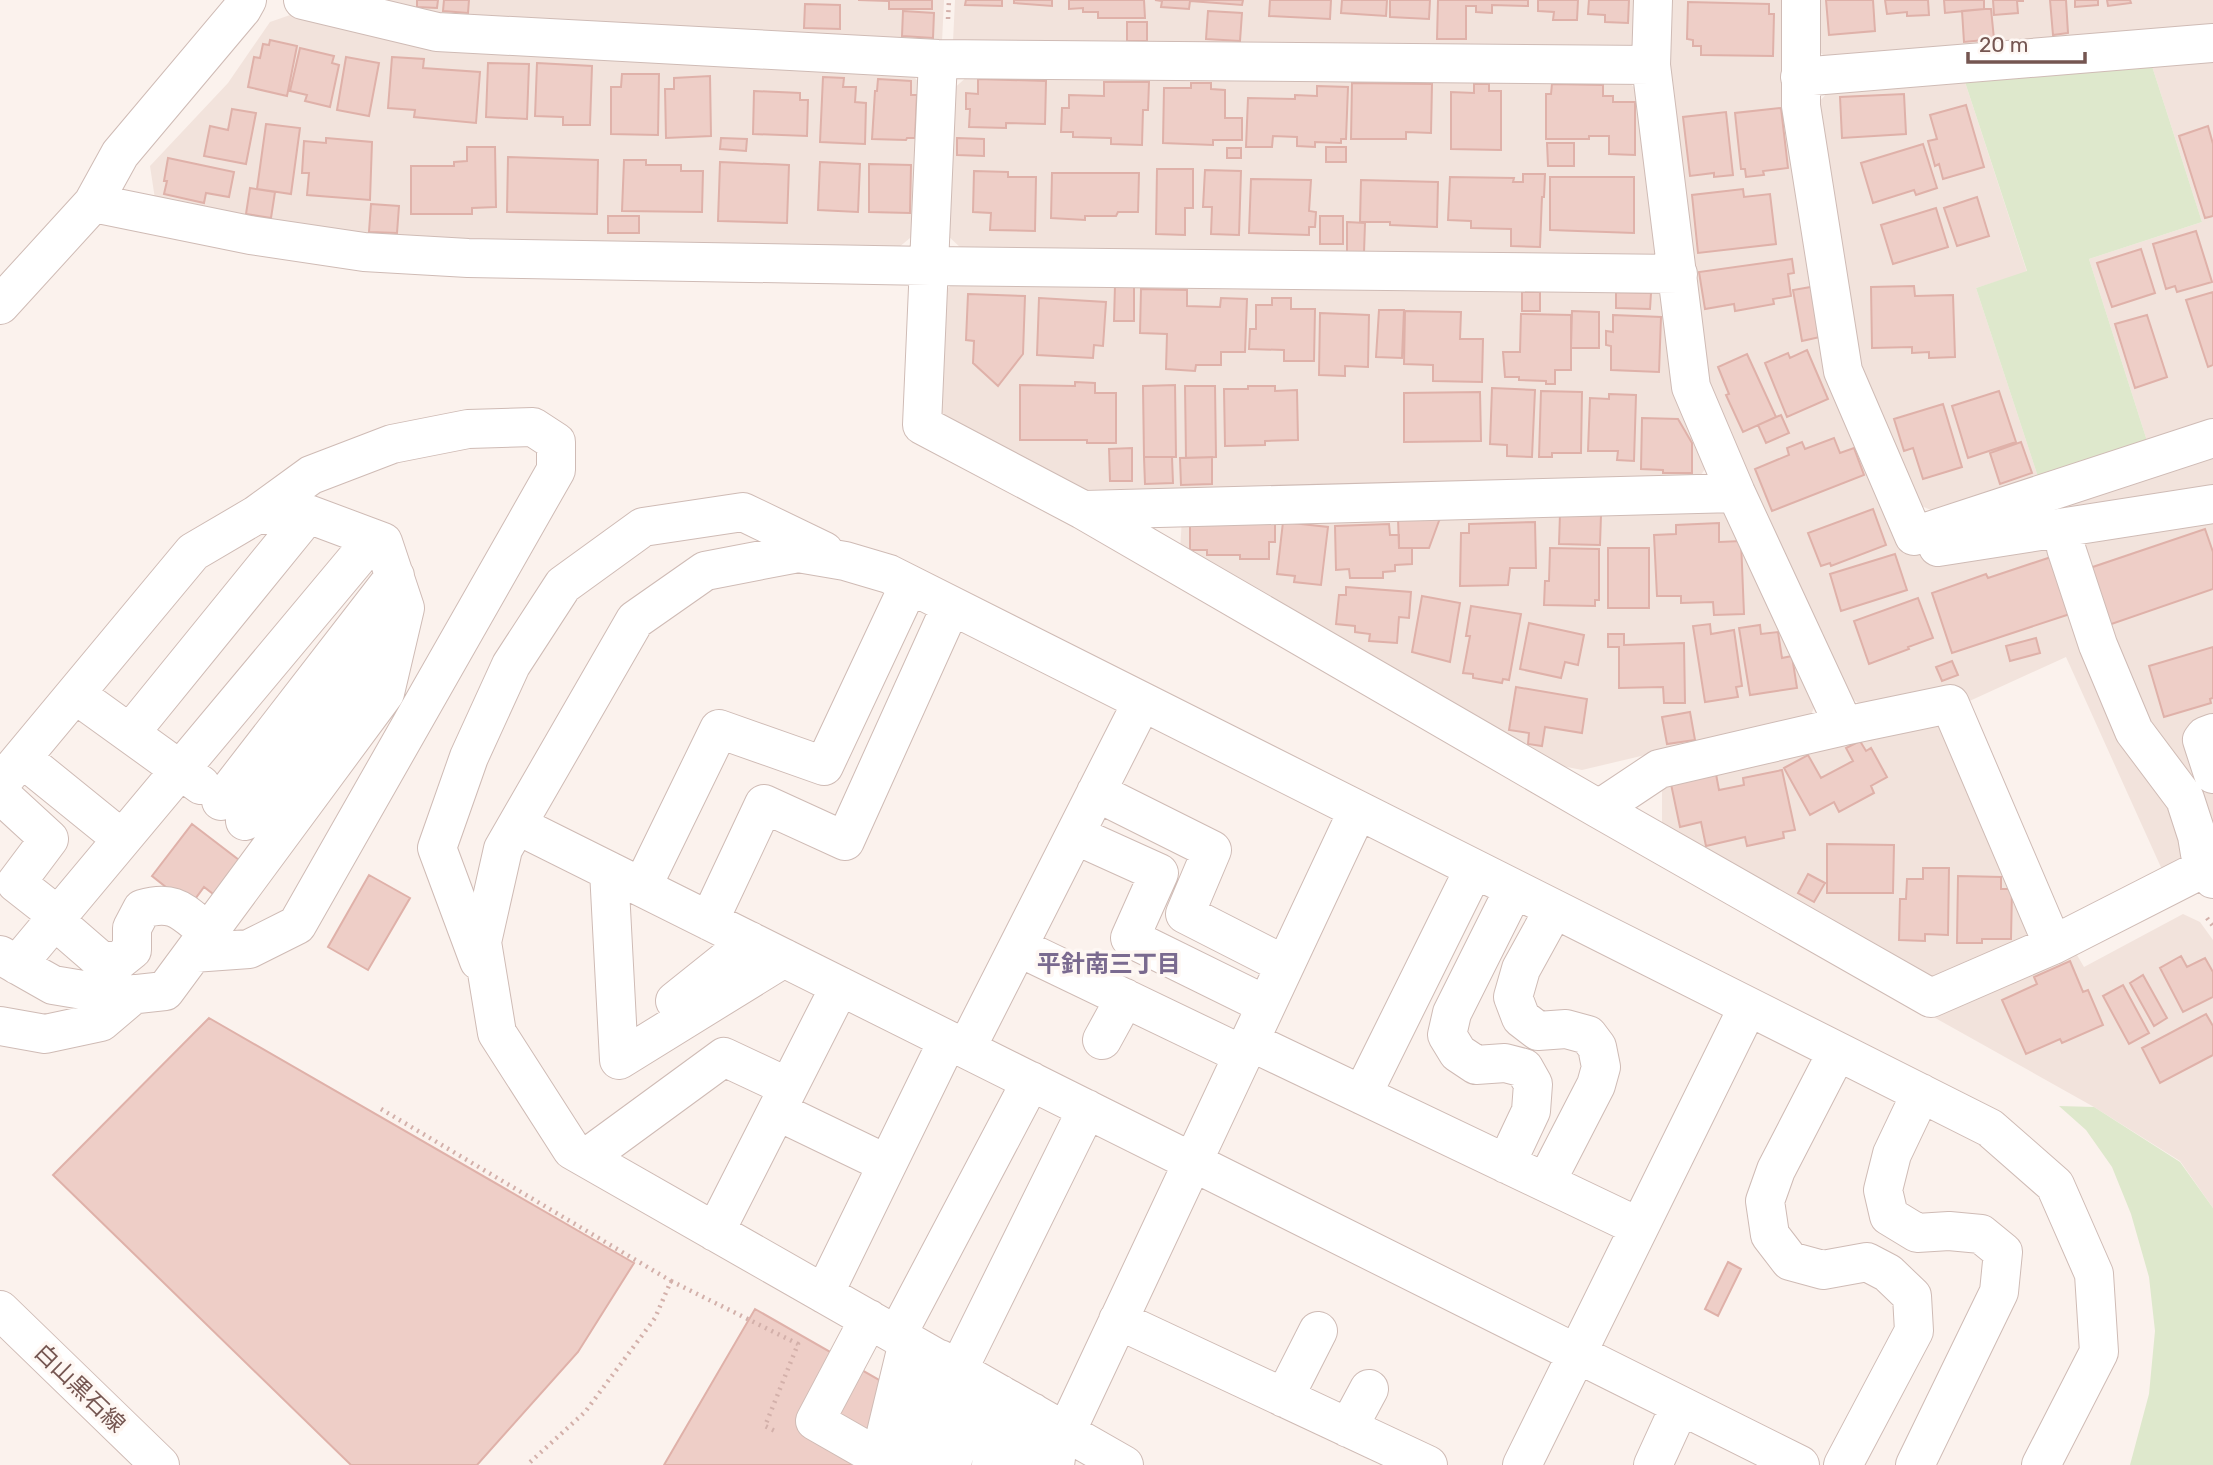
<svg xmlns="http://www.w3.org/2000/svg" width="2213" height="1465" font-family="Rubik,'Noto Sans JP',sans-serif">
<rect width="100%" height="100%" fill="#fbf2ed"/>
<path fill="#f2e3dc" d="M370,0H944L942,42L448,18Z
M955,0H1640L1639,34L1628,52L953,42Z
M1668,0H1786L1784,89L1905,552L2213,451V848L2164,874L2066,657L1963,704L1861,705L1846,694L1706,386L1666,63Z
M1815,0H2213V29L1827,59L1814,46Z
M293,14L908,70L923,87L916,233L898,248L364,237L155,199L150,166L228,83L270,22Z
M2213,58V423L2148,444L2089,259L2202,222L2151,63Z
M969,75L1626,79L1641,95L1660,249L1647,261L963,250L946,234L951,91Z
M1964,79L2027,272L1976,288L2039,480L1936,512L1914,503L1858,369L1815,106L1831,89Z
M960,278L1654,289L1667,302L1710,462L1698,479L1072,490L943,418L937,401L943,292Z
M1718,509L1733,516L1817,702L1810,716L1582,770L1562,766L1180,551L1182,518Z
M1925,722L1949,726L2032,925L2022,942L1932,979L1662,826V783Z
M2183,914L2200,922L2213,940V1208L2180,1161L2094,1107L1921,1010L2066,953L2077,955L2084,967Z"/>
<path fill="#dee8cc" d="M2151,63L2202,222L2089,259L2148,444L2039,480L1976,288L2027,271L1964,79Z
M2059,1106L2094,1107L2180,1162L2213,1208V1465H2130L2149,1394L2155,1331L2149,1277L2131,1214L2112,1167L2086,1130Z"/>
<path fill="#eecec7" stroke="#dfb1a9" stroke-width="2" d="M417,0H438L437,8L417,7Z
M444,0H469L468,13L443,11Z
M858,0H932V9H889V1Z
M966,0H1002V6L965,5Z
M1014,0H1052V6L1014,3Z
M1069,0H1144L1145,18H1098V12H1083V8L1069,9Z
M1155,0H1243L1242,5L1190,1L1189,9L1161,7L1162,1Z
M1270,0H1331L1330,19L1269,16Z
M1342,0H1387L1386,16L1341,13Z
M1390,0H1430L1429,19L1390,17Z
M1438,0H1528V6L1492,5V13L1476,12V6H1466V39H1437Z
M1538,0H1578L1577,20H1553L1554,12L1538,11Z
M1589,0H1629L1628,23L1605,22V15L1588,14Z
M1826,0H1873L1875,31L1829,35Z
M1885,0H1928L1929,15L1907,16V12L1887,14Z
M1944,0H1984V9L1945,13Z
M1993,0H2023V1H2017L2018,13L1994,15Z
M2050,0H2066L2068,33L2053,35Z
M2075,0H2098V5L2075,7Z
M2107,0H2130L2131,3L2108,6Z
M1688,2L1769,4V14H1774L1773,56L1701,55V46H1693V40L1687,39Z
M805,4L840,5V29L804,28Z
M1984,9H1991L1994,39L1964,42L1962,11Z
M903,11L934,13L933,38L902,36Z
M1208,11L1242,13L1240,41L1206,39Z
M1127,22H1147V41H1127Z
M270,40L297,46L287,96L248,87L254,57L260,58L263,44L269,45Z
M300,48L334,56L332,63L339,65L330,107L305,101L307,95L290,91Z
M346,57L379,63L369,116L337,110Z
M392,57L424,59L423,68L480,72L476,123L414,117L415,110L388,108Z
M488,63L529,64L527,119L486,117Z
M537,63L592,66L590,125H563V117L535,116Z
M622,74H659L658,135L611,134V87H621Z
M710,76L711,136L666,138L665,89H674V78Z
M823,77L844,78L843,87H856L855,102L866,103L865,144L820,142Z
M878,79L911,81V95H917L915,138H907L906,140L872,139L875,91H877Z
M978,79L1046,81L1045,124L1006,123V128L969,127L970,109H966V93L978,94Z
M1104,82H1149L1148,110H1143L1142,145L1111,144V138L1073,137V132H1061L1062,108H1069V95L1104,96Z
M1191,83H1211V89L1225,90V118H1242V140H1213V145L1163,143L1164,88H1191Z
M1352,83L1432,84L1431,133L1406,132V139H1351Z
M1474,84H1489V91H1501V150L1451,149V92L1474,93Z
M1552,84L1603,85V96H1613V102H1635V155L1609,154V136H1589V139H1546V94H1551Z
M1317,86L1348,87L1346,139H1341V143L1315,142V147L1297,146V137L1273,136L1272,147H1246L1248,98L1295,99V95L1317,96Z
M754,91L800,93V100H808L807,136L753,134Z
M1904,94L1906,134L1842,138L1840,97Z
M1966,105L1984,167L1943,179L1939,164L1935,166L1928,141L1937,139L1930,115Z
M1781,108L1788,168L1763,171L1764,175L1746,177L1745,169H1741L1735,113Z
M232,109L256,113L246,164L204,156L210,126L228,130Z
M1726,112L1733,175L1714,177V173L1690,176L1683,117Z
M266,124L300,128L291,194L257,189Z
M2208,126L2213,144V216L2205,218L2179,136Z
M326,138L372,142L370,200L307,195L309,173H302L304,141L326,143Z
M721,138L747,139L746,151L720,149Z
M957,138L984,139V156L957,155Z
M1547,143H1574V166H1548Z
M1923,144L1937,188L1916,195L1914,190L1873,203L1861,163Z
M467,147H495L496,207L472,208V214H411V166H454V162L467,161Z
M1326,147H1346V162H1326Z
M1227,148H1241V158H1227Z
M508,157L598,160L597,214L507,212Z
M168,158L234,172L229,197L206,193L204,203L164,194L167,181H164Z
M624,160H646V165H681V171H703L702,212L622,211Z
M720,162L789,165L787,223L718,221Z
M820,162L860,164L858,212L818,210Z
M869,164L911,165L910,213L869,212Z
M1157,169H1193V208H1185V235L1156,234Z
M1205,170L1241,171L1239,235L1211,234L1212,207H1203Z
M974,171L1008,172V177H1036L1035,231L990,230L991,213L973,212Z
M1052,173H1139L1138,212H1118L1116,216H1085V220L1051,218Z
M1523,174H1545L1544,197H1542L1540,247L1511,246V229L1471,228V221L1448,220L1450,177L1514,178L1513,182H1523Z
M1550,177H1634V233L1550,230Z
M1251,179L1311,180L1309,211L1316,212L1315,227H1309V235L1249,233Z
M1361,180L1438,182L1437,227L1390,225V222H1360Z
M250,188L275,192L271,218L246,214Z
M1743,189L1744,197L1770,194L1776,244L1698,253L1692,195Z
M1977,197L1989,236L1957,246L1944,208Z
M371,204L399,206L397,233L369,232Z
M1936,208L1948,247L1893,264L1881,225Z
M608,216H639V233H608Z
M1320,216H1343V244H1320Z
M1347,222L1365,223L1364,253H1347Z
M2196,231L2212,282L2177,292L2175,286L2166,289L2153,244Z
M2141,249L2155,293L2112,307L2097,263Z
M1792,259L1794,273L1788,274L1791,296L1773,299L1774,304L1735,311L1734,304L1705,309L1699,272Z
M1115,285L1134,286V321H1114Z
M1914,286L1915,296L1953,295L1955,357L1929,358V352L1912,353V347L1872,348L1871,287Z
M1811,287L1820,337L1802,341L1793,290Z
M1141,289L1187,290V306L1220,307L1221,298L1247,299L1245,352H1221V365H1196L1195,371L1166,369L1167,334L1140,333Z
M1522,292H1540V311H1522Z
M1616,292L1651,293L1650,309L1616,308Z
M2213,292V365L2208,367L2186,300Z
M968,294L1025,296L1023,354L998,386L973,363L974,341L966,340Z
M1039,298L1106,302L1103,346L1094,345L1093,358L1037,355Z
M1272,298H1291V309H1315L1314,361H1284V350L1249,349L1250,329H1256V305H1272Z
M1379,310H1404L1402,358L1376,357Z
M1405,311L1461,312L1460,339H1483L1482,382L1433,381V365L1404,364Z
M1572,311L1599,312V348H1571Z
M1320,313L1369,315L1368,367L1345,366V376L1319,375Z
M1521,314L1571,315V370H1555V384H1546V381L1519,380V377H1505L1503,352H1520Z
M1613,315L1661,317L1659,372L1611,370V346L1606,345V331L1613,332Z
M2147,315L2167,377L2135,388L2115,324Z
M1807,350L1828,399L1787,417L1765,363L1788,353L1790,358Z
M1747,354L1776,417L1743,432L1726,395L1729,394L1718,367Z
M1075,382L1095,383V393H1116V443H1087V440H1020V385L1075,386Z
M1175,385L1176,457H1144L1143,386Z
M1185,386H1215L1216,457L1186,458Z
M1248,386H1275V391L1297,390L1298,440L1265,441V445L1225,446L1224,389H1248Z
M1492,388L1535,390L1532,457L1507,456V445L1490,444Z
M1541,391L1582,392L1581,453H1552V457H1539Z
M1999,391L2016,442L1968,458L1952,406Z
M1480,392L1481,441L1404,442V393Z
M1609,394L1636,395L1634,461L1617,460L1618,451H1588L1590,398L1609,399Z
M1943,404L1962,467L1923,479L1913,448L1904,451L1894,419Z
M1781,415L1789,433L1766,443L1758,425Z
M1642,418L1678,419L1692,443V473H1663V470L1641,469Z
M1834,438L1840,453L1854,448L1864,475L1772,511L1755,469L1789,455L1787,448L1802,442L1805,449Z
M2021,442L2032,473L2000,484L1990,453Z
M1132,448V481H1110L1109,449Z
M1144,457H1172L1173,483L1145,484Z
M1212,457V484L1181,485L1180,458Z
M1873,509L1886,545L1831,566L1830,563L1821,566L1808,533Z
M1560,514L1601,515L1600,545L1559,544Z
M1398,518H1440L1429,548H1399Z
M1283,522L1328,527L1321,585L1294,582L1295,576L1277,574Z
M1535,522L1536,568H1510L1508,585L1460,586L1461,533H1469V524Z
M1275,523V542H1269V559H1240V555H1207V550H1190V524Z
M1719,523V542L1741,541L1744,614L1714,615L1713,602L1681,603V596H1657L1654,535L1676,534V525Z
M1389,524L1390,535H1399V548H1412V564L1395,565V571L1383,572V578H1350L1349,569L1336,570L1335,526Z
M2205,529L2213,552V589L2097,629L2078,572Z
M1550,548L1599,549V600H1595V606L1544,605L1545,581H1549Z
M1608,548H1649V608H1608Z
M2063,553L2082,610L1952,653L1932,593L1986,574L1988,578Z
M1895,554L1907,590L1841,611L1830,574Z
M1346,587L1411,592L1409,618L1399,617L1397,643L1369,641L1370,634L1355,632V626L1336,624L1339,595H1346Z
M1422,596L1460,603L1450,662L1412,652Z
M1918,598L1933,638L1908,647L1909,649L1869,664L1854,621Z
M1471,606L1521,614L1509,680L1503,679L1502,683L1473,678V674L1463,673L1470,636H1466Z
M1529,623L1584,635L1578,665L1565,662L1561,678L1520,669Z
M1710,624L1711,634L1734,630L1742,686L1736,687L1738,697L1705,702L1693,626Z
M1760,625L1761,634L1778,632L1782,658L1792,656L1797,688L1750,695L1739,628Z
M1608,634H1624V645L1684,643L1685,703H1664L1663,687L1619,688V647H1608Z
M2036,638L2040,653L2010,661L2006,646Z
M2213,647V698L2210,699L2211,703L2164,717L2149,666Z
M1952,661L1958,675L1942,681L1936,667Z
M1516,687L1587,699L1582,733L1545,727L1542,746L1528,744L1529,733L1509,730Z
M1690,712L1695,740L1667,744L1662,717Z
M1860,741L1866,751L1871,748L1887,777L1871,786L1874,793L1839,812L1834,802L1810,815L1784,768L1808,755L1821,778L1853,761L1846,748Z
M1782,770L1795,830L1783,832L1784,838L1747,846L1745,837L1706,846L1701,822L1680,827L1671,784L1716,774L1719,790L1744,785L1743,778Z
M192,824L252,870L226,904L204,887L190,906L152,876Z
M1827,844L1894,845L1893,893H1827Z
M1923,868H1949L1948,935L1925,934V941L1899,940L1900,899H1906L1907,879H1923Z
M1808,874L1825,883L1814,902L1798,893Z
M369,875L410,898L368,970L328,947Z
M1958,876L2001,877V889H2012L2011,939H1982V943H1957Z
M2181,956L2187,967L2205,958L2213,972V997L2183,1012L2160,968Z
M2070,961L2083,992L2088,990L2103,1025L2062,1043L2060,1039L2026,1054L2002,1000L2037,984L2034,977Z
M2143,975L2167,1018L2154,1026L2130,983Z
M2123,985L2149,1033L2129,1044L2103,996Z
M2206,1014L2213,1026V1055L2160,1083L2142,1048Z
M209,1018L634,1263L578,1352L477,1465H351L53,1175Z
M1728,1262L1741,1269L1718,1316L1705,1309Z
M755,1309L1028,1465H664Z"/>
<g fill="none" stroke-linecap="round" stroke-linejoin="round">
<g stroke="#cfbbb5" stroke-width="40">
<path id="minor" d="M303,0L437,32L938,59L1651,65
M1653,0L1651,65L1691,387L1736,493L1844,726
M1801,0V106L1843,371L1914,536L2213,438
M938,59L922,425L1083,510L1599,809L1931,998L2053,945L2206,867L2213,879
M1800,77L2213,43
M93,203L250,235L364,252L468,258L930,266L1678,274
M0,305L93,203L120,154L242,9L247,0
M1083,510L1736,493
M1938,547L2213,504
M2066,548L2098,645L2134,731L2185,799L2197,836L2200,854L2206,867L2213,863
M75,694L201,785
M130,733L308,514
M2213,733L2205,736L2202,740L2213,774
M22,758L122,839
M0,784L193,552L256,515L308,514L383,542L405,608L385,693L165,991L119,996L53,985L0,955
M1096,792L1212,850L1185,914L1285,965
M0,794L49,839L16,883L58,916
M221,801L395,576
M1599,809L1659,769L1844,726L1950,704L2053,945
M245,821L395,621
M517,825L1800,1465
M1075,835L1159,873L1130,938L1266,1005
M609,871L619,1060L784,958
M642,887L719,729L824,766L909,585
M54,920L99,959L117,962L132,950V928L142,909C176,899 183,913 208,932
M709,921L764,804L845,841L951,606
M1018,947L1243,1055
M193,953L249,949L297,925L556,470V442L533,427L468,429L392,444L311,475L256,515
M479,961L437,848L469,757L511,665L563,585L643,527L743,512L824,551
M17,965L373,539
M675,1001L750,941
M0,1026L45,1034L101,1022L134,994
M1102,1040L1125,998
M1249,1041L1639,1227
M966,1049L1142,702
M1837,1052L1776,1170L1765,1201L1770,1235L1790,1261L1823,1270L1867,1262L1888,1273L1912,1296L1914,1331L1843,1465
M1362,1095L1474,869
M777,1111L887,1164
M586,1158L724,1057L788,1087
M1506,1164L1531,1111L1533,1084L1524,1068L1505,1063L1476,1065L1458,1053L1447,1035L1452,1013L1514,889
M1546,1182L1596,1085L1601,1067L1597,1047L1588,1035L1566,1029L1538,1031L1521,1018L1513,997L1521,969L1554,909
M715,1232L840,986
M824,1294L948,1040
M0,1310L160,1465
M869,1319L815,1421L892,1465
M1118,1320L1428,1465
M897,1335L1031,1081
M958,1370L1087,1109
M1284,1398L1318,1331
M1348,1428L1369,1389
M1066,1432L1358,810
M880,1458L908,1342
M917,1465L940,1359
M952,1465L970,1377
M991,1465L1000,1394
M1024,1465L1032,1412
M1055,1465L1060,1428
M1124,1465L572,1150L497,1033L482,942L503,849L635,620L705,571L798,553L845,561L889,574L1990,1128L2055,1185L2094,1274L2099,1352L2041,1465
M1522,1465L1748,1007
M1653,1465L1680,1406
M1915,1465L1999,1292L2003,1252L1981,1234L1949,1231L1917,1233L1889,1216L1883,1190L1892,1154L1921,1093"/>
</g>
<path stroke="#d3b0aa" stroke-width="4.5" stroke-dasharray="2 5" stroke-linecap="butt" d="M948,19L949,0
M2207,918L2213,926
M381,1109L671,1281L655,1318L585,1412L527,1465
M671,1281L798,1344L765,1426L777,1432"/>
<use href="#minor" stroke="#fff" stroke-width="38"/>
</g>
<g text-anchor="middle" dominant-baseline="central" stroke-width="7" stroke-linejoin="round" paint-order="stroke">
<g font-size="23" fill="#755651" stroke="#fef7f3">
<text transform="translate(80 1388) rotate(44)">白山黒石線</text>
</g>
<g font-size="24" font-weight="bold" fill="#7a6a8f" stroke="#fef7f3">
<text x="1109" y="964">平針南三丁目</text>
</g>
</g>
<path d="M1968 52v10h117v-10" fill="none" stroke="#755651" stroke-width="3.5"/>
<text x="1979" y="52" font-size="21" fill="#755651" stroke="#fef7f3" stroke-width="5" paint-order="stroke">20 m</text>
</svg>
